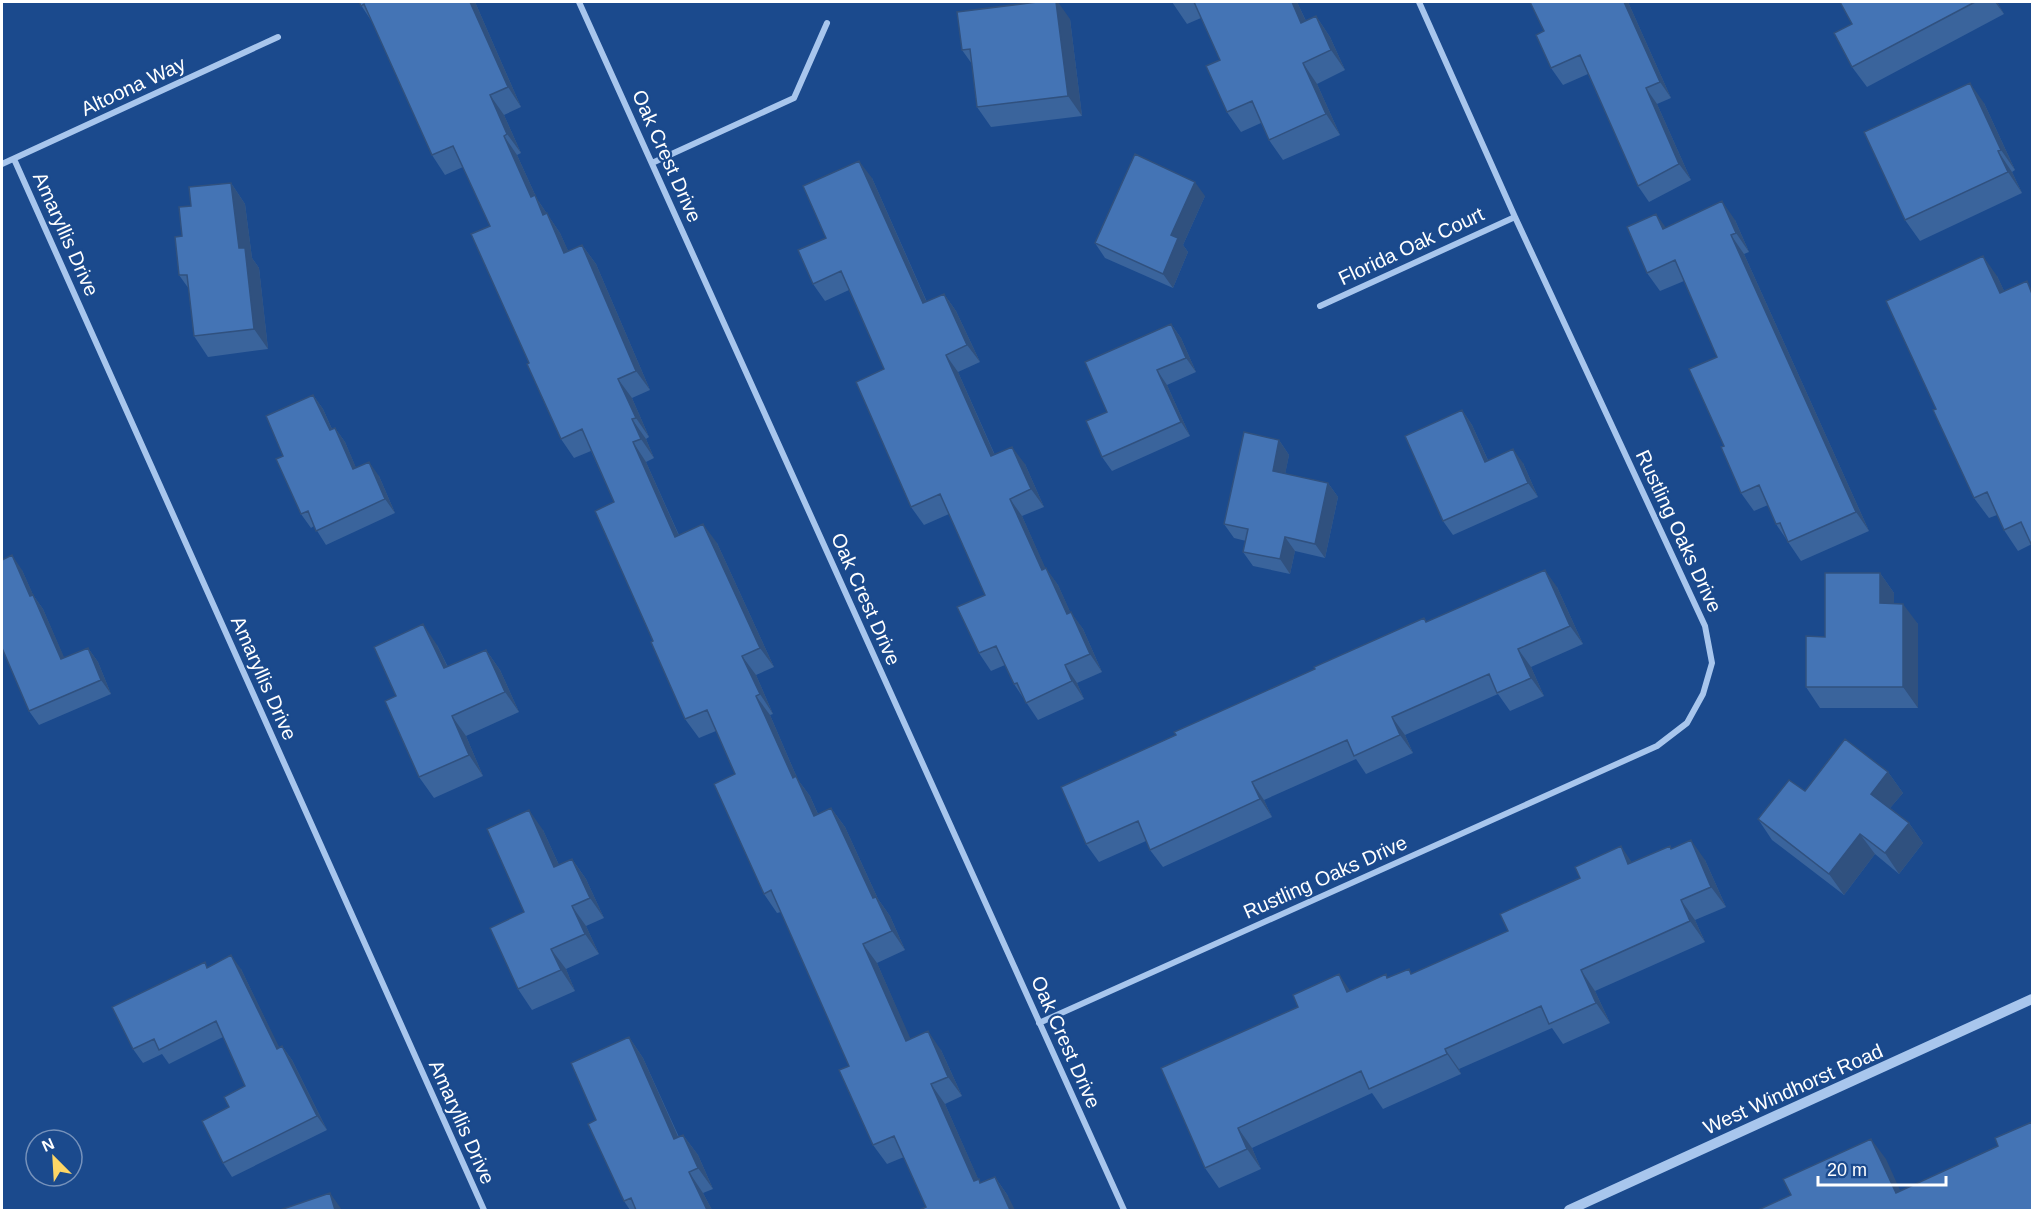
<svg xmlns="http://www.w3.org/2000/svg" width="2034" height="1212" font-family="Helvetica,sans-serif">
<rect width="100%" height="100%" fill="#1b4a8d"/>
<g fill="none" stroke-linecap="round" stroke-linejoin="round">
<path stroke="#a8c6ed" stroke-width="6" d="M579,2L1124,1210
M14,159L484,1210
M652,163L794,98L827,23
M2,164L278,37
M1320,306L1515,217
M1039,1023L1657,746L1687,723L1703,694L1712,663L1705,626L1515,217L1419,2"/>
<path stroke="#a8c6ed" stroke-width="10" d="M1569,1210L2032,999"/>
</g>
<path fill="#3a649c" d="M359,2H475L521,107L504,115L521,153L517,155L537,199L560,233L568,251L582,245L596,264L650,390L632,398L649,437L646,439L654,458L646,462L679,535L717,543L774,667L756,675L773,714L770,715L798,780L810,796L818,814L831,808L845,827L878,899L890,916L905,950L877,963L910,1039L941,1050L962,1096L945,1104L978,1179L981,1183L995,1177L1008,1196L926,1207L904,1157L887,1164L873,1145L849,1066L781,912L777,913L764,894L735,774L716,731L699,738L685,719L653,641L614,502L591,451L574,458L561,439L529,363L490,226L463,167L445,175L432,155L372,22Z
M1172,2H1297L1306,21L1316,16L1330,37L1345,70L1317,84L1340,135L1283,160L1269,140L1261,123L1241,132L1227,112L1220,60L1201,18L1187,24Z
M1530,2H1628L1671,98L1657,104L1691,180L1649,202L1638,186L1588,74L1563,85L1551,68L1544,31Z
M1840,2H1997L2004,14L1867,87L1852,67V24Z
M1070,19L1082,116L991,127L977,107L972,64L962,50Z
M1984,103L2015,170L2012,172L2022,193L1920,241L1905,220Z
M872,178L927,302L944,294L956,311L980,362L958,372L995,455L1025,464L1044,507L1022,516L1045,568L1058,585L1070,612L1083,629L1102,672L1077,683L1084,699L1038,720L1014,684L1005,665L991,671L979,653L985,595L949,514L924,525L911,507L884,369L849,290L825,301L813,284L826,238Z
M231,183L245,204L252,258L259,268L268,349L208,357L194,336L189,289L179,275L182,236L191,206Z
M1205,196L1183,245L1188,252L1173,288L1105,258L1095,243Z
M1735,220L1749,252L1744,254L1869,531L1801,561L1776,524L1768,505L1754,511L1741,493L1724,446L1717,357L1684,281L1660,291L1647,273L1665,228Z
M1997,276L2004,291L2032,544L2018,551L2004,530L1997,515L1989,518L1974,498L1936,409Z
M1171,324L1181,338L1196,372L1167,385L1190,436L1112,471L1102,457L1107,412Z
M313,395L323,409L332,429L335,428L345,442L356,468L379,476L395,513L326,545L314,526L311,528L301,514L283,456Z
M1462,410L1472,425L1488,460L1523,463L1538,497L1453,535L1443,521Z
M1279,440L1289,455L1285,474L1328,483L1338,497L1325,558L1295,551L1290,574L1253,566L1243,552L1246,541L1234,538L1224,524Z
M22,570L33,595L43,609L64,658L88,648L98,662L111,694L39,725L29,711Z
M1880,573L1894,593V604L1918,624V708H1820L1806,687L1825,637Z
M1557,587L1583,644L1531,667L1544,696L1510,711L1498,694L1405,735L1413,753L1366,774L1356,759L1264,800L1272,817L1163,867L1150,850L1146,841L1099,862L1086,844L1176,735L1424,618L1427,622Z
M437,645L448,667L486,650L500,670L519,712L466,736L483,776L434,798L419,777L396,696Z
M1888,772L1903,793L1890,808L1909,823L1923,843L1899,874L1875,854L1844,895L1772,840L1758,819L1805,791Z
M543,830L559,865L572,859L586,879L604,918L586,926L599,954L566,969L575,991L532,1010L518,989L524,912Z
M1670,846L1672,849L1705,860L1726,907L1695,920L1705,942L1595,991L1610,1023L1563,1044L1552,1028L1459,1069L1461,1074L1383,1109L1372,1093L1252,1148L1261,1169L1219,1188L1205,1168L1350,990L1388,978L1409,969L1412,974L1508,931L1632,862Z
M208,967L241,969L279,1048L282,1046L292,1060L327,1130L232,1177L223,1163L229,1107L245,1086L223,1037L169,1064L162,1054L143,1063L133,1049Z
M629,1037L643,1058L679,1137L683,1135L698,1155L713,1189L703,1193L712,1210H630L624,1201Z"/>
<path fill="#30517f" d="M470,2H475L521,107L508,87Z
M1056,2H1058L1070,19L1082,116L1068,96Z
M1292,2H1297L1316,43L1301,23Z
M1624,2H1628L1671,98L1660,82Z
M1995,2H1997L2004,14Z
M1316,16L1330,37L1345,70L1331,50Z
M1303,63L1317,84L1340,135L1326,114Z
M1970,83L1984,103L2015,170L2001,150Z
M1646,88L1657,104L1691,180L1679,164Z
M490,95L504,115L521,153L507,134Z
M504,136L517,155L537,199L560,233L578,272L564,253L531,197Z
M1998,151L2012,172L2022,193L2008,172Z
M859,161L872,178L935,321L923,303Z
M1195,182L1205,196L1183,245L1188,252L1173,288L1163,274L1171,235Z
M231,183L245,204L252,258L259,268L268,349L254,329L239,248Z
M1722,201L1735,220L1749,252L1736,233Z
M1656,214L1669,232L1663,229Z
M1731,235L1744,254L1869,531L1856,512Z
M582,245L596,264L650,390L636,371Z
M1983,256L1997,276L2015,313L2000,293Z
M944,294L956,311L980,362L967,345Z
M1171,324L1181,338L1196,372L1186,358Z
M946,355L958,372L1003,474L991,456Z
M1157,370L1167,385L1190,436L1181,422Z
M618,379L632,398L649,437L636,418Z
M313,395L323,409L339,445L330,430Z
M1462,410L1472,425L1495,476L1485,462Z
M632,419L646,439L654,458L641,439Z
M335,428L345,442L363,484L353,469Z
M1279,440L1289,455L1283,485L1273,471Z
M633,442L646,462L688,556L675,537Z
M1012,447L1025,464L1044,507L1031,489Z
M1513,449L1523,463L1538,497L1528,483Z
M369,462L379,476L395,513L385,499Z
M1328,483L1338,497L1325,558L1315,544Z
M1010,499L1022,516L1054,587L1042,570Z
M703,524L717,543L774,667L760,648Z
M1285,537L1295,551L1290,574L1280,559Z
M12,555L22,570L40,610L30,596Z
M1046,568L1058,585L1079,631L1067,614Z
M1545,570L1557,587L1583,644L1570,626Z
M1880,573L1894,593V624L1880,603Z
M33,595L43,609L71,673L61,659Z
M1903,604L1918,624V708L1903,687Z
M1071,612L1083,629L1102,672L1090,654Z
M423,624L437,645L458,689L444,668Z
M88,648L98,662L111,694L101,680Z
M1518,649L1531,667L1544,696L1531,678Z
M486,650L500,670L519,712L505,692Z
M742,656L756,675L773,714L760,694Z
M1065,665L1077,683L1084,699L1072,681Z
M756,696L770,715L798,780L810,796L827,835L814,816L793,778Z
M452,716L466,736L483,776L469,755Z
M1392,717L1405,735L1413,753L1400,735Z
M1888,772L1903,793L1885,814L1871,794Z
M1252,782L1264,800L1272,817L1260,799Z
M831,808L845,827L878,899L890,916L905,950L892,931L873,898Z
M529,810L543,830L569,887L554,867Z
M1909,823L1923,843L1899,874L1885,853Z
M1860,834L1875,854L1844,895L1829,874Z
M1691,840L1705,860L1726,907L1711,887Z
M1621,846L1635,867L1628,864Z
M572,859L586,879L604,918L590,898Z
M1681,900L1695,920L1705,942L1690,921Z
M572,906L586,926L599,954L585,934Z
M863,944L877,963L920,1060L906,1041Z
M551,949L566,969L575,991L561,970Z
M231,955L241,969L287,1063L277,1049Z
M1581,970L1595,991L1610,1023L1596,1003Z
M1339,974L1353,995L1347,992Z
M928,1031L941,1050L962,1096L948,1077Z
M629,1037L643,1058L688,1159L674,1139Z
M282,1046L292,1060L327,1130L317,1116Z
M1445,1049L1459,1069L1461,1074L1447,1054Z
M931,1084L945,1104L988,1201L974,1181Z
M1238,1128L1252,1148L1261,1169L1247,1149Z
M683,1135L698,1155L713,1189L698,1168Z
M1871,1139L1886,1159L1909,1210L1896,1193Z
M689,1172L703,1193L712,1210H707Z
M995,1177L1008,1196L1015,1210H1010Z
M330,1193L342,1210H335Z"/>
<path fill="#4474b5" stroke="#30517f" stroke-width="1.5" d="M359,2H470L508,87L490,95L507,134L504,136L531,197L535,195L543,215L547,213L564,253L582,245L636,371L618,379L636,418L632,419L641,439L633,442L675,537L703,524L760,648L742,656L760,694L756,696L793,778L796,776L814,816L831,808L873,898L876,897L892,931L863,944L906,1041L928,1031L948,1077L931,1084L974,1181L979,1179L980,1183L995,1177L1010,1210H919L926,1207L894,1136L873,1145L839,1070L849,1066L771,890L764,894L714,784L735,774L707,710L685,719L651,642L653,641L595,511L614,502L582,429L561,439L527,364L529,363L471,234L490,226L453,146L432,155L364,4L361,6Z
M1037,2H1056L1068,96L977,107L970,49L962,50L957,12Z
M1194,2H1292L1301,23L1316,16L1331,50L1303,63L1326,114L1269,140L1252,101L1227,112L1206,66L1220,60Z
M1530,2H1624L1660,82L1646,88L1679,164L1638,186L1580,55L1551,68L1536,35L1544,31Z
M1840,2H1975L1852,67L1834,33L1852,24Z
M1970,83L2001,150L1998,151L2008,172L1905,220L1864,132Z
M1135,154L1195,182L1171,235L1178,238L1163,274L1095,243Z
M859,161L923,303L944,294L967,345L946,355L991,456L1012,447L1031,489L1010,499L1042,570L1046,568L1067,614L1071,612L1090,654L1065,665L1072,681L1026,703L1017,683L1014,684L996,646L979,653L957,607L985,595L940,494L911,507L856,382L884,369L841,271L813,284L798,250L826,238L803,186Z
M231,183L239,248H245L254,329L194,336L187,275H179L175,237L182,236L179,207L191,206L189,187Z
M1722,201L1736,233L1731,235L1856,512L1788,542L1780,523L1776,524L1759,485L1741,493L1721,447L1724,446L1689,369L1717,357L1675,260L1647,273L1627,227L1656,214L1663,229Z
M1983,256L2000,293L2027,281L2032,294V546L2021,522L2004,530L1987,492L1974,498L1933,410L1936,409L1886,301Z
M1171,324L1186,358L1157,370L1181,422L1102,457L1086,421L1107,412L1085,362Z
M313,395L330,430L335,428L353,469L369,462L385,499L316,531L308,511L301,514L276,459L283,456L266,416Z
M1462,410L1485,462L1513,449L1528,483L1443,521L1405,436Z
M1244,432L1279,440L1273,471L1328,483L1315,544L1285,537L1280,559L1243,552L1248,529L1224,524Z
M12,555L30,596L33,595L61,659L88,648L101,680L29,711L2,648V560Z
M1545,570L1570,626L1518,649L1531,678L1497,693L1489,674L1392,717L1400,735L1354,756L1347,740L1252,782L1260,799L1150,850L1138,821L1086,844L1061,787L1176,735L1174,732L1315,669L1314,667L1424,618L1426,622Z
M1825,573H1880V603L1903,604V687H1806V636L1825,637Z
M423,624L444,668L486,650L505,692L452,716L469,755L419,777L385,701L396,696L374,647Z
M1845,739L1888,772L1871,794L1909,823L1885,853L1860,834L1829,874L1758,819L1789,780L1805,791Z
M529,810L554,867L572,859L590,898L572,906L585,934L551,949L561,970L518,989L490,928L524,912L487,829Z
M1691,840L1711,887L1681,900L1690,921L1581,970L1596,1003L1549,1024L1541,1006L1445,1049L1447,1054L1369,1089L1361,1071L1238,1128L1247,1149L1205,1168L1161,1068L1298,1007L1293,995L1339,974L1347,992L1386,974L1387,978L1409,969L1411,974L1508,931L1500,914L1580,878L1575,867L1621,846L1628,864L1670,846L1671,849Z
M231,955L277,1049L282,1046L317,1116L223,1163L202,1121L229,1107L224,1097L245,1086L216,1021L159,1050L154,1039L133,1049L112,1007L205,962L207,968Z
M629,1037L674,1139L683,1135L698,1168L689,1172L707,1210H636L631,1198L624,1201L588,1124L596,1120L571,1063Z
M2032,1122V1210H1758L1791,1195L1783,1179L1871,1139L1896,1193L1998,1146L1995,1138Z
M330,1193L335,1210H280Z"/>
<g text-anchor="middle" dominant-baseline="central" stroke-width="4.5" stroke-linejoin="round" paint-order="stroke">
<g font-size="20" fill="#fff" stroke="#1b4a8d">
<text transform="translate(133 86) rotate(-25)">Altoona Way</text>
<text transform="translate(667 156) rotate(66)">Oak Crest Drive</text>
<text transform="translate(66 234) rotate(66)">Amaryllis Drive</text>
<text transform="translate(1411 246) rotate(-25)">Florida Oak Court</text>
<text transform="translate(1679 531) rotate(65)">Rustling Oaks Drive</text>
<text transform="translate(866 599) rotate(66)">Oak Crest Drive</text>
<text transform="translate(264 678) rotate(66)">Amaryllis Drive</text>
<text transform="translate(1325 877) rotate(-24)">Rustling Oaks Drive</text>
<text transform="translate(1066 1042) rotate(66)">Oak Crest Drive</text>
<text transform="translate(1793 1089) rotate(-24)">West Windhorst Road</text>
<text transform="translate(462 1122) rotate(66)">Amaryllis Drive</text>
</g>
</g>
<rect width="2034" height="1212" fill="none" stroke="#ffffff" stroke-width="6"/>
<g transform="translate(54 1158) rotate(336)"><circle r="28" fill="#1b4a8d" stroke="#7692bb" stroke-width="1.5"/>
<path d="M0-4.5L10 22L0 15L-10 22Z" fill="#fed665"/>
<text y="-9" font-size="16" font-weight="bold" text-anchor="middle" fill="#ffffff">N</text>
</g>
<path d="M1818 1176v9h128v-9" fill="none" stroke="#ffffff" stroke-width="3"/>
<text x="1827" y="1176" font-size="18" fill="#ffffff" stroke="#1b4a8d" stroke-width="4.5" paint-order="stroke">20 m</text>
</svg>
